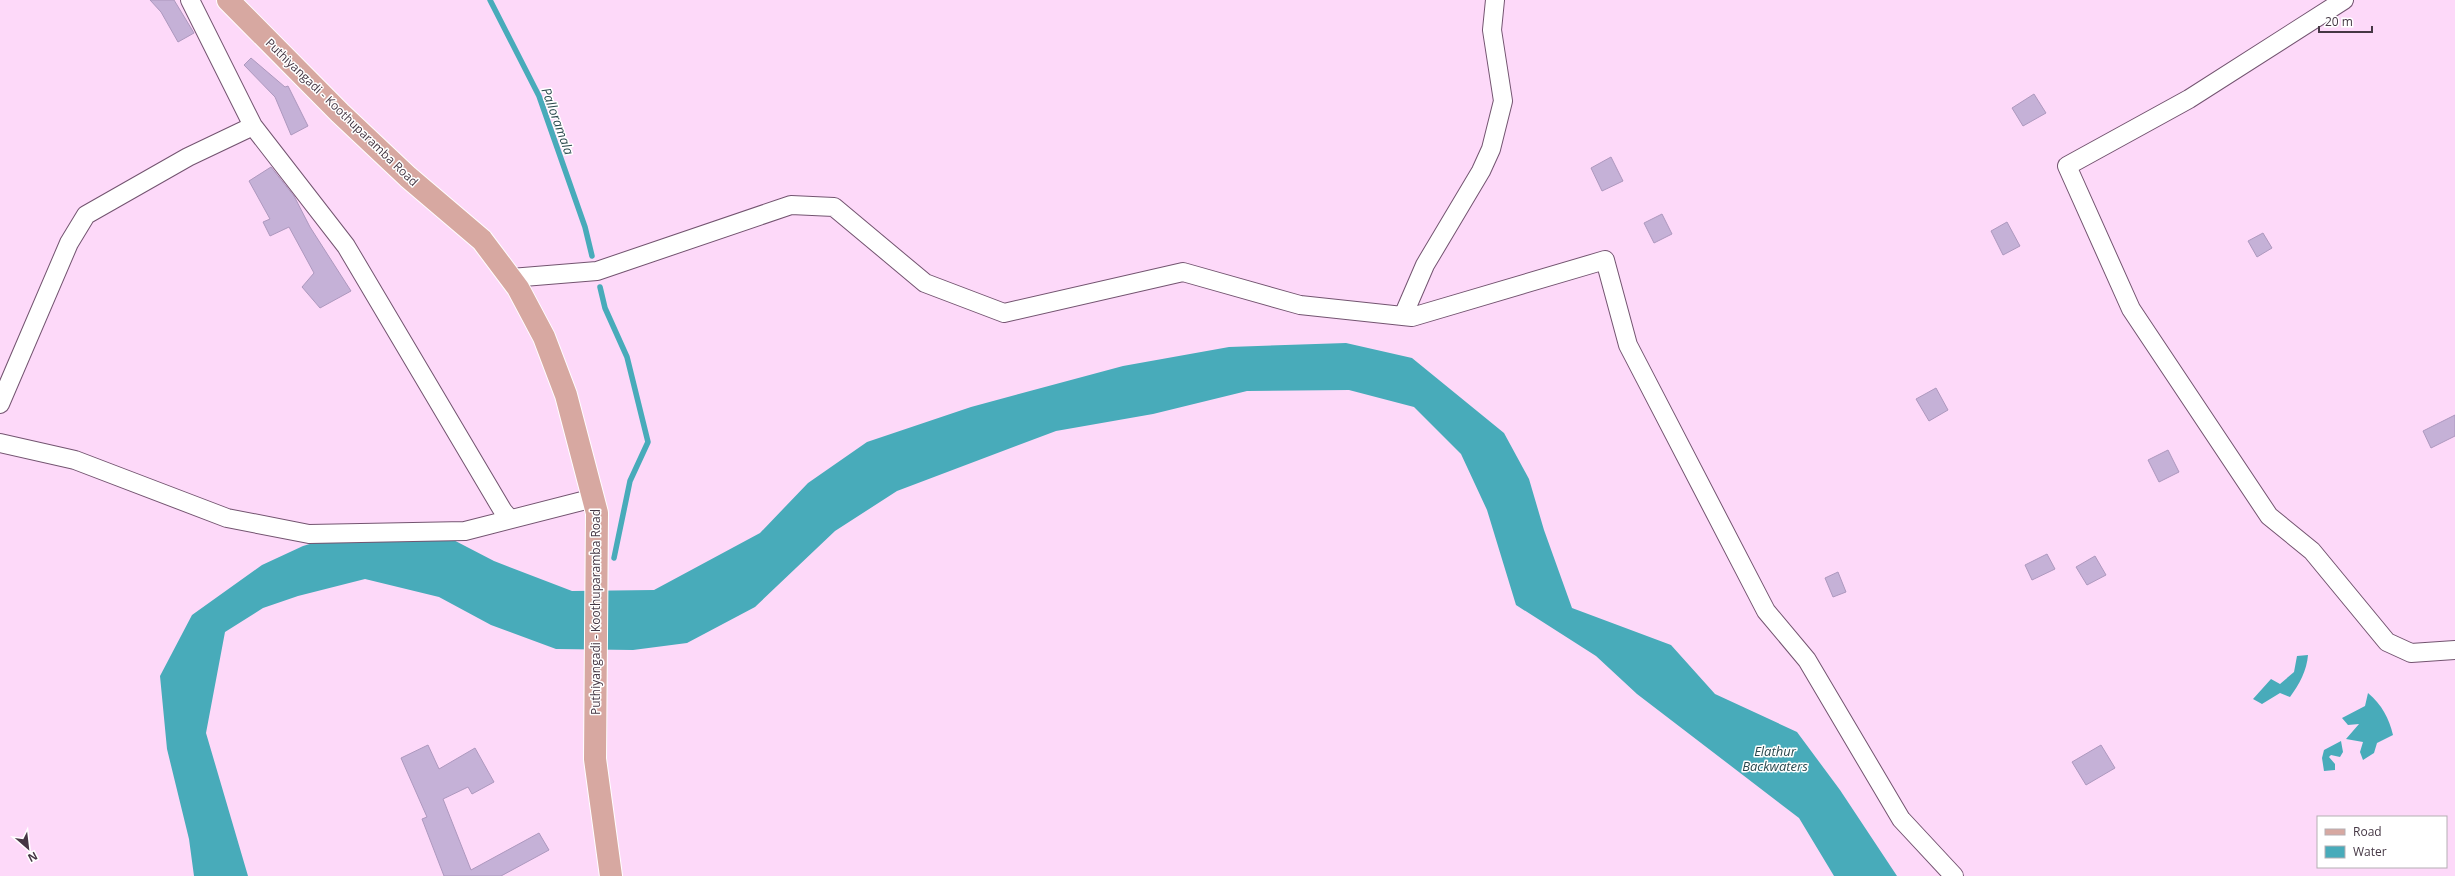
<svg xmlns="http://www.w3.org/2000/svg" width="2455" height="876" font-family="'Open Sans',sans-serif">
<rect width="100%" height="100%" fill="#fdd9f9"/>
<path fill="#48abba" d="M1346,343L1412,358L1504,433L1529,479L1544,530L1572,608L1671,645L1715,694L1797,732L1840,790L1897,876H1834L1799,818L1637,694L1596,656L1516,605L1487,510L1461,454L1414,407L1349,390L1247,391L1153,414L1056,431L897,491L835,531L755,607L687,643L633,650L556,649L491,625L439,597L365,579L298,596L263,608L225,632L206,733L248,876H194L189,839L167,749L160,676L192,615L262,565L303,546L353,531L440,533L494,561L572,591L654,590L760,533L808,483L867,442L971,407L1123,366L1229,347Z
M2308,655C2307,670 2299,685 2290,697L2280,693L2262,704L2253,699L2271,679L2280,684L2294,672L2297,656Z
M2368,693C2382,705 2389,718 2393,735L2377,743L2374,753L2363,760L2360,752L2363,742L2346,739L2359,724L2348,725L2342,718L2365,706Z
M2341,741L2343,752L2340,757L2331,755L2329,757L2335,764V770L2324,771L2322,758L2324,750Z"/>
<g fill="none" stroke-linecap="round" stroke-linejoin="round">
<path stroke="#48abba" stroke-width="5.5" d="M490,0L539,96L585,227L592,256
M600,287L605,308L627,357L648,442L630,481L614,558"/>
</g>
<path fill="#c5b1d7" stroke="#ad98be" d="M150,0H174L194,33L178,42L161,12Z
M251,58L285,87L288,86L308,126L291,135L275,97L244,65Z
M2034,94L2046,113L2023,126L2012,108Z
M1611,157L1623,181L1602,191L1591,168Z
M271,167L294,196L310,227L351,291L320,308L302,287L314,273L289,227L270,236L263,222L270,219L249,181Z
M1662,214L1672,234L1654,243L1644,223Z
M2007,222L2020,246L2003,255L1991,231Z
M2263,233L2272,248L2257,257L2248,241Z
M1936,388L1948,410L1929,421L1916,399Z
M2455,415V436L2431,448L2423,431Z
M2168,450L2179,472L2159,482L2148,460Z
M2047,554L2055,569L2032,580L2025,565Z
M2095,556L2106,575L2087,585L2076,567Z
M1838,572L1846,592L1833,597L1825,578Z
M428,745L439,769L475,748L494,782L472,794L468,787L443,799L471,870L539,833L549,850L501,876H444L422,819L427,817L401,758Z
M2101,745L2115,768L2086,785L2072,762Z"/>
<g fill="none" stroke-linecap="round" stroke-linejoin="round">
<g stroke="#735470" stroke-width="20">
<path id="street" d="M190,0L253,126L346,246L503,511L510,519
M2344,0L2189,99L2067,166L2131,309L2269,516L2312,551L2387,642L2411,653L2455,650
M511,278L597,271L791,205L834,207L925,283L1004,313L1183,272L1300,305L1412,317L1605,260L1628,345L1766,611L1807,660L1901,819L1954,876
M1403,316L1425,265L1481,171L1491,149L1503,101L1492,30L1495,0
M0,404L69,243L86,215L188,157L253,126
M0,443L75,460L227,518L309,534L465,531L594,498"/>
</g>
<g stroke="#fff" stroke-width="24">
<path id="primary" d="M228,0L340,113L408,177L482,240L518,288L544,337L566,395L597,513L595,759L611,876"/>
</g>
<use href="#street" stroke="#fff" stroke-width="18"/>
<use href="#primary" stroke="#d7a8a1" stroke-width="22"/>
</g>
<g text-anchor="middle" dominant-baseline="central" stroke-width="3" stroke-linejoin="round" paint-order="stroke">
<g font-size="12" fill="#453744" stroke="#fff">
<text transform="translate(342 112) rotate(44)">Puthiyangadi - Koothuparamba Road</text>
<text transform="translate(595 612) rotate(-90)">Puthiyangadi - Koothuparamba Road</text>
</g>
<g font-size="13" font-style="italic" fill="#2b494e" stroke="#fff">
<text transform="translate(558 121) rotate(70)">Palloramala</text>
<text x="1775" y="751">Elathur<tspan x="1775" dy="15">Backwaters</tspan></text>
</g>
</g>
<rect x="2317" y="816" width="130" height="52" fill="#ffffff" stroke="#b5afb4"/>
<rect x="2325" y="829" width="20" height="6" fill="#d7a8a1" stroke="#b5afb4"/>
<text x="2353" y="836" font-size="12" fill="#453744">Road</text>
<rect x="2325" y="846" width="20" height="12" fill="#48abba" stroke="#b5afb4"/>
<text x="2353" y="856" font-size="12" fill="#453744">Water</text>
<g transform="translate(28 848) rotate(152)" stroke="#ffffff" stroke-width="3" paint-order="stroke">
<path d="M0-3L7 15L0 10L-7 15Z" fill="#453744"/>
<text y="-6" font-size="11" font-weight="bold" text-anchor="middle" fill="#453744">N</text>
</g>
<path d="M2319 26v6h53v-6" fill="none" stroke="#453744" stroke-width="2"/>
<text x="2325" y="26" font-size="12" fill="#453744" stroke="#ffffff" stroke-width="3" paint-order="stroke">20 m</text>
</svg>
